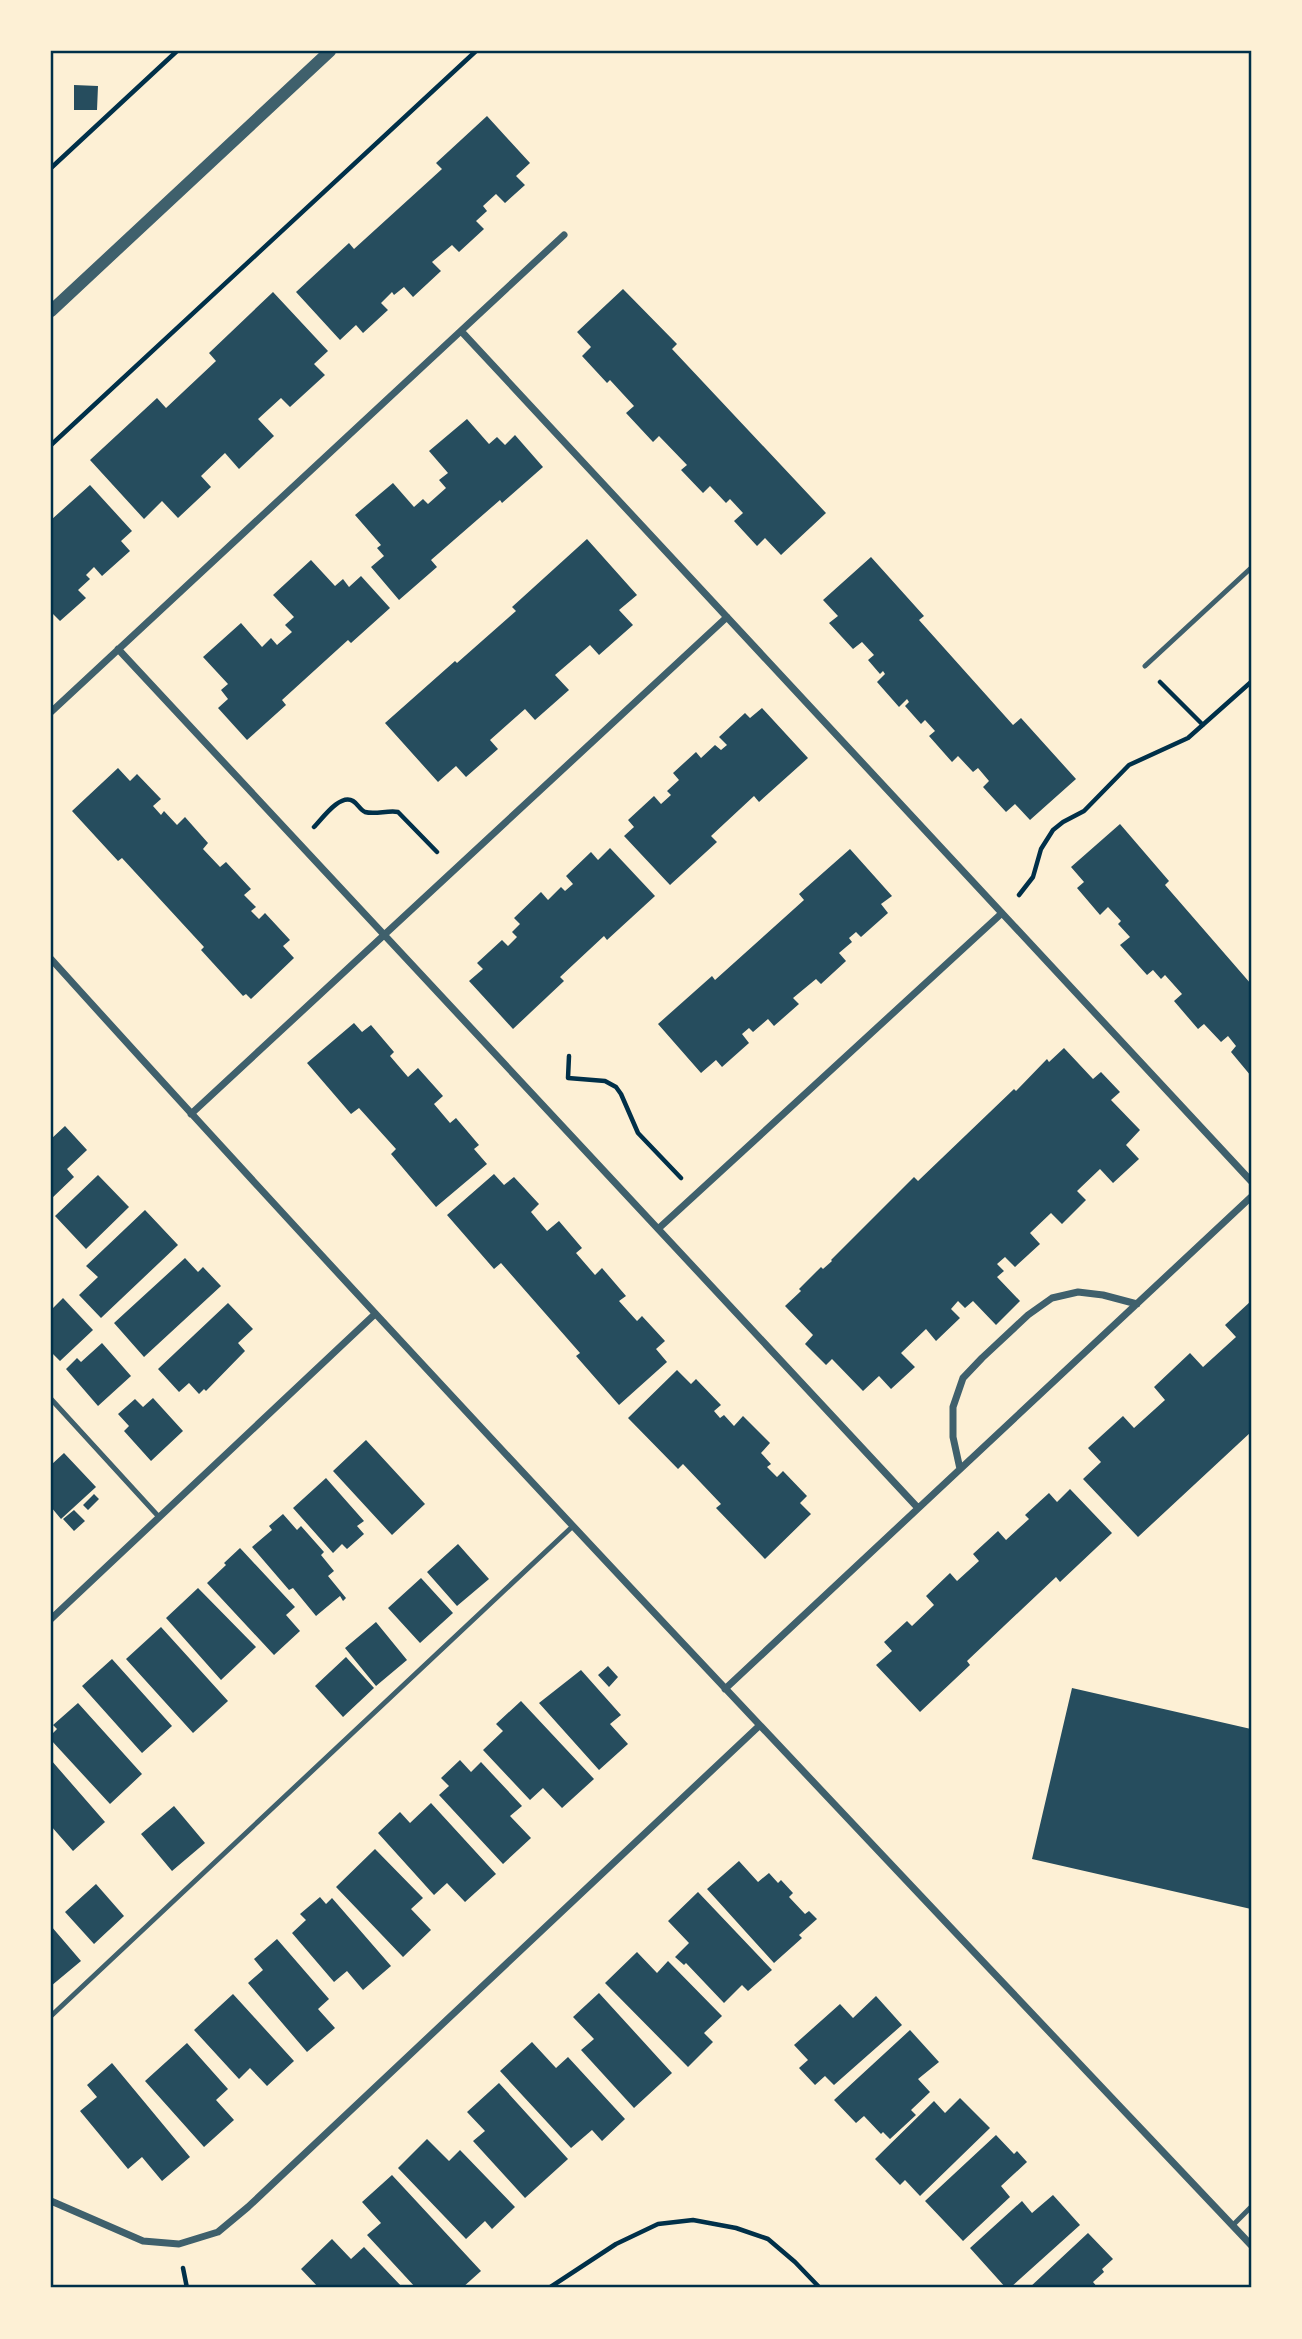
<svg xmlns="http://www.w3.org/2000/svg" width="1302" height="2339" font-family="Barlow,sans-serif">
<rect width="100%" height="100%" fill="#fdf0d5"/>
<path fill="#264d5e" d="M74,85L98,86L97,110H74Z
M487,116L530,163L516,176L525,185L505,203L496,194L483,206L487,211L476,221L484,229L459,252L452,245L432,262L441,271L413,297L404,287L394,295L392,292L381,303L388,310L363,333L356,325L340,340L296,292L349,243L354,249L442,169L436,163Z
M623,289L677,344L672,349L826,513L781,555L765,538L757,546L734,521L743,513L730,499L726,503L710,486L703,493L681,470L687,465L659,436L653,442L626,413L634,406L610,380L607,383L582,356L591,347L577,332Z
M273,292L328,351L314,364L325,375L290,407L281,398L258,419L274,436L239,469L225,453L201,476L211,487L178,518L162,501L144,519L90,460L157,398L166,408L216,361L209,353Z
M467,419L489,444L497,437L505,445L515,435L543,467L502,503L500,500L431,560L437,567L399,600L371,567L384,556L377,548L381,545L355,515L393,483L414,507L423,499L428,504L446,488L439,480L448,473L429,451Z
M90,485L132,531L121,541L130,551L102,576L94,567L86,575L90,579L78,590L86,598L60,621L52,613L51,615V520Z
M587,539L637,595L619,610L633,625L599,655L590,645L555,675L569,690L535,720L525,709L490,740L498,749L466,777L456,766L438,782L385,723L455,661L457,663L516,611L512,607Z
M871,557L924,616L919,620L1013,725L1021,718L1076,779L1030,820L1015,804L1006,812L983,787L989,781L978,768L973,772L958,756L952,762L929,736L935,731L925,720L921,724L905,706L909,702L907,699L899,707L877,682L885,674L883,671L880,674L868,660L874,655L862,642L853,649L829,623L838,616L823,600Z
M311,560L335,586L343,579L349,587L361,576L390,608L351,643L348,640L282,700L286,705L247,740L218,708L228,699L221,690L228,684L203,657L241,623L262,647L271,638L277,645L292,632L285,625L294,617L273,595Z
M762,708L808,758L759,802L754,796L711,836L717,842L670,885L624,836L634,827L628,820L654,796L661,804L671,795L667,791L679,780L673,773L696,752L701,758L715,745L721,750L727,745L719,737L745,713L750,718Z
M118,768L130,781L137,774L161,799L153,806L161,815L164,811L177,825L185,817L208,843L203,849L220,867L226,862L251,889L244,895L256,907L251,911L259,919L265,913L290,940L283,946L294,958L251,999L246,994L243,996L201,950L204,947L122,858L118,861L72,811Z
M1120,824L1169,881L1165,885L1251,984V1076L1231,1052L1236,1046L1228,1036L1221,1042L1204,1024L1198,1029L1174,1001L1182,994L1165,975L1161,979L1153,970L1147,975L1120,945L1130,937L1118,924L1121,921L1108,907L1100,915L1077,888L1084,882L1071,867Z
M610,848L655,896L607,940L604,936L560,977L564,981L513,1029L469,981L483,969L477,963L502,940L508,946L517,937L512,932L520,924L514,918L541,892L548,900L561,887L565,891L573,884L566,876L591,852L598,860Z
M850,849L892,896L881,904L888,913L861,937L856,932L849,938L852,942L839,953L846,961L821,984L816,979L793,998L799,1004L774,1026L768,1019L753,1032L749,1028L742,1034L749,1043L722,1067L716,1060L701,1073L658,1024L712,976L715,980L804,900L799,894Z
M354,1023L362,1032L371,1025L394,1052L390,1056L408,1077L418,1068L443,1096L434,1104L450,1123L456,1118L479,1145L474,1149L487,1164L436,1207L391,1154L396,1149L359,1108L351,1114L307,1063Z
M1064,1048L1093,1079L1101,1072L1120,1092L1111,1100L1140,1130L1126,1145L1139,1159L1113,1183L1100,1169L1077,1191L1086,1200L1062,1224L1051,1213L1030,1233L1040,1244L1015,1267L1005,1257L997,1264L1004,1271L997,1277L1020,1301L996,1325L973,1301L965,1308L958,1301L951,1309L960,1318L936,1341L926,1329L901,1353L915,1367L891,1389L879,1376L863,1391L832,1359L826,1365L805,1344L813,1335L785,1306L801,1291L799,1289L821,1267L823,1269L832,1261L831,1260L914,1177L918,1181L1014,1089L1016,1091L1047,1059L1049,1062Z
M65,1126L87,1150L67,1169L74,1177L51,1199V1139Z
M494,1174L504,1185L514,1177L539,1204L531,1212L547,1231L559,1221L582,1248L576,1253L595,1275L602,1268L626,1296L619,1301L637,1321L642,1316L665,1341L656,1349L667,1362L619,1405L576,1356L580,1353L501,1263L494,1269L447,1215Z
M98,1175L129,1207L86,1249L55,1216Z
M145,1210L178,1245L101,1318L79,1295L98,1277L86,1266Z
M185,1258L198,1272L203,1267L221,1286L144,1357L114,1323Z
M63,1298L93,1330L60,1361L51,1352V1310Z
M1251,1301V1432L1138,1537L1083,1479L1101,1462L1088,1448L1123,1416L1134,1428L1165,1400L1154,1387L1190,1353L1203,1367L1236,1337L1225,1325Z
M228,1303L253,1329L238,1343L245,1351L206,1391L204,1389L199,1394L189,1383L179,1392L158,1369Z
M102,1343L131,1376L98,1406L66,1369L77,1358L81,1362Z
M677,1370L691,1384L696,1379L721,1405L714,1411L720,1418L724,1415L734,1426L743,1416L770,1443L761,1453L771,1464L767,1467L777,1477L783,1471L807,1496L800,1503L811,1514L765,1559L716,1508L721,1504L683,1464L678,1469L628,1418Z
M153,1398L183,1431L151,1461L124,1431L129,1426L118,1414L135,1399L143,1407Z
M366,1440L425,1504L392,1535L333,1471Z
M64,1453L96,1487L61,1519L51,1507V1465Z
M326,1478L364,1521L357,1526L364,1534L347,1549L342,1544L333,1553L293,1508Z
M1070,1489L1112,1533L1060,1582L1056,1577L967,1661L970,1665L920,1712L876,1665L892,1651L884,1642L907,1621L912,1626L934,1605L926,1596L950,1573L957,1581L979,1561L973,1554L998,1531L1006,1540L1029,1519L1025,1515L1049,1493L1057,1502Z
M94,1494L99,1499L88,1510L83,1505Z
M74,1510L85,1521L74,1531L63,1519Z
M283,1514L297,1530L301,1526L324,1552L321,1555L334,1571L328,1576L346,1598L343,1601L340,1596L316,1616L293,1588L289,1590L252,1547L272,1530L269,1526Z
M458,1544L489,1579L457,1606L427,1572Z
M240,1548L295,1607L286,1615L300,1631L274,1655L207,1583L226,1565L224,1563Z
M421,1578L453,1613L420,1643L388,1608Z
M198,1588L256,1647L221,1680L166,1618Z
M376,1622L407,1660L376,1686L345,1648Z
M161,1627L228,1701L193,1733L126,1659Z
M346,1657L374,1688L343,1717L315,1686Z
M112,1659L172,1726L142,1753L82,1686Z
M608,1666L618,1677L609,1687L598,1675Z
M581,1670L621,1715L610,1724L628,1744L599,1770L539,1703Z
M1072,1688L1251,1729V1909L1032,1859Z
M521,1701L594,1779L562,1808L543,1788L530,1800L483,1750L503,1731L496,1724Z
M78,1703L142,1774L110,1804L51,1740V1735L57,1729L53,1725Z
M51,1760L105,1822L73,1851L51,1826Z
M460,1760L471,1772L481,1762L522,1806L510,1816L531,1838L503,1864L439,1795L449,1786L441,1778Z
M431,1803L496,1874L465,1902L447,1883L434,1895L378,1833L400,1812L410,1823Z
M174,1806L205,1843L172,1871L141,1834Z
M375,1849L423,1898L411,1909L431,1930L403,1957L336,1887Z
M739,1861L758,1882L769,1873L778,1883L781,1880L793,1893L789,1897L805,1914L809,1911L817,1919L799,1935L802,1938L774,1963L707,1889Z
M96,1884L124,1916L94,1944L65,1912Z
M698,1892L772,1970L748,1991L742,1985L724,2003L686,1963L684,1965L675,1957L689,1943L668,1921Z
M320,1897L326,1904L332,1898L391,1966L363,1990L347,1971L334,1982L292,1933L306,1920L300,1914Z
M51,1926L81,1961L51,1986Z
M277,1939L329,1999L318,2009L335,2028L307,2052L248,1983L263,1970L254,1959Z
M637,1952L657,1973L668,1961L722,2016L704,2033L713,2042L688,2067L605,1983Z
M599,1993L672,2073L634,2108L581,2050L594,2039L573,2017Z
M233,1994L294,2061L267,2086L250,2068L239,2079L194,2030Z
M876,1996L902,2025L834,2085L825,2076L815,2085L799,2068L808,2060L794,2045L840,2004L853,2018Z
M910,2030L939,2062L918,2079L930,2092L911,2110L916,2115L890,2139L883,2132L881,2134L864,2116L856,2123L834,2100Z
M532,2042L556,2068L568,2057L625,2119L602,2141L592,2130L571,2148L500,2071Z
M187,2043L228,2089L216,2100L234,2120L204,2147L145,2081Z
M112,2063L190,2157L162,2181L142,2157L128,2169L80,2111L97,2097L87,2085Z
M499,2083L568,2159L525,2198L473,2141L485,2131L467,2112Z
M960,2098L990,2128L920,2196L905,2180L900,2185L875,2159L934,2101L945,2113Z
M996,2135L1014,2154L1017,2151L1027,2162L1001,2186L1010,2197L963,2241L925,2201Z
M427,2139L449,2161L460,2150L515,2207L492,2229L485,2221L466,2239L398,2168Z
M392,2175L481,2271L462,2288H416L367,2235L381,2223L362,2202Z
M1053,2195L1080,2225L1010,2288H1006L970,2248L1022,2201L1032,2213Z
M1088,2233L1113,2259L1102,2269L1104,2272L1093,2282L1098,2288H1029Z
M332,2239L351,2259L364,2247L403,2288H319L301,2269Z"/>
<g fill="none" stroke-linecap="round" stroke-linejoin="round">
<path stroke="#003049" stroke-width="4.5" d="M51,168L177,51
M51,445L476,51
M1160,682L1203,725
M314,827C322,819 340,793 353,801C358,804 360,810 365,812C375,815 388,810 398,812L437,852
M1019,895L1033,877L1041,849L1053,830L1063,822L1084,811L1129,765L1188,738L1251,682
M569,1056L568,1078L605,1081L616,1087L621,1094L638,1133L681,1178
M183,2268L187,2288
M549,2288L616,2244L658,2224L693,2220L736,2228L768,2239L795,2262L820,2288"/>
<path stroke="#3f606c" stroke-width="5" d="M1145,666L1251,568
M51,1399L159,1517
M51,2016L573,1526
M1233,2225L1251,2207"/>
<path stroke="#3f606c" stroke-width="7" d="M461,331L1251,1181
M118,649L918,1508
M51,712L564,235
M51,959C444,1394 848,1819 1251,2245
M191,1114L727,617
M658,1229L1002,913
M960,1469L953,1437V1407L963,1378L982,1358L1028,1315L1052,1298L1078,1292L1103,1295L1137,1304
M51,1619L375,1314
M725,1689L1251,1197
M51,2201L143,2241L179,2244L218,2232L248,2207L759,1726"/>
<path stroke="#3f606c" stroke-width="12" d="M51,311L330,51"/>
</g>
<rect width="1302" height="2339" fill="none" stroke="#fdf0d5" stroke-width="105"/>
<rect x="52" y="52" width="1198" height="2234" fill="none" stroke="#003049" stroke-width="2.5"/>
</svg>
